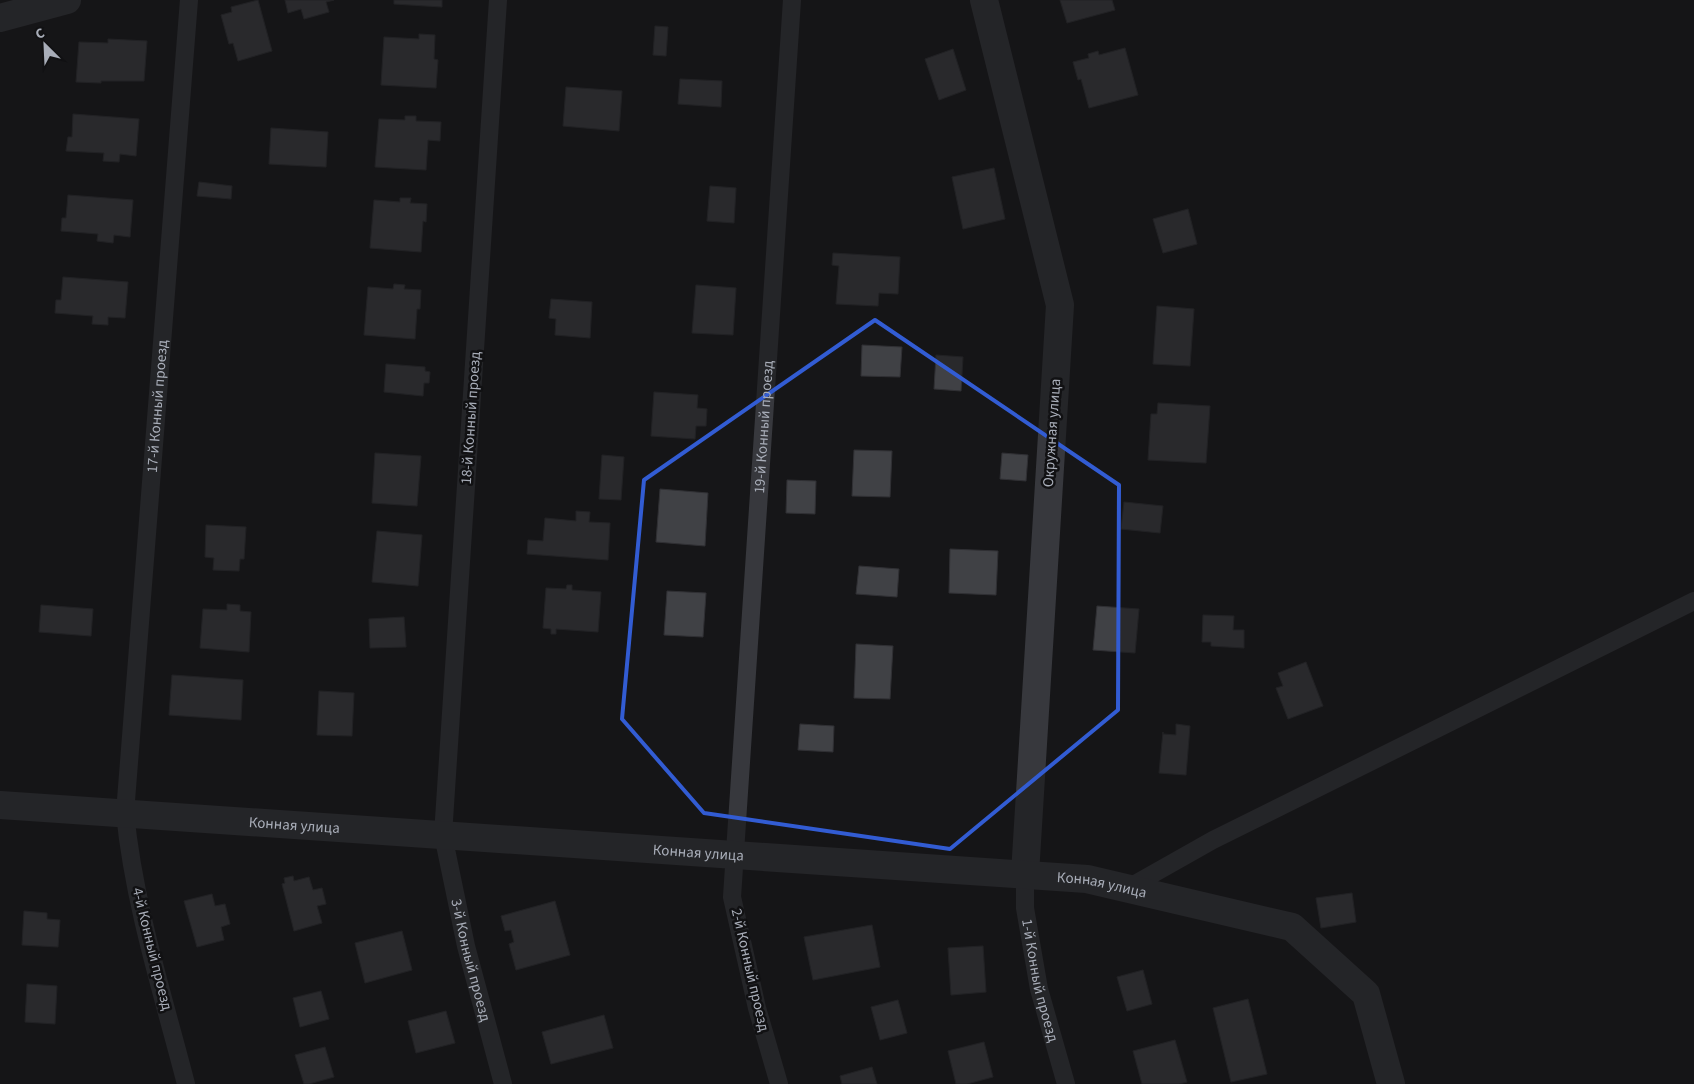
<svg xmlns="http://www.w3.org/2000/svg" width="1694" height="1084" font-family="'Source Sans 3',sans-serif">
<rect width="100%" height="100%" fill="#161618"/>
<path fill="#404145" stroke="#303034" d="M258,0L272,51L238,61L233,43L229,44L221,15L232,12L231,7Z
M285,0H334L326,2L329,12L304,19L301,9L288,13Z
M394,0H442V7L394,4Z
M1060,0H1112L1115,10L1067,23Z
M655,26L668,27L666,56L653,55Z
M419,34L435,35L434,59L438,60L436,88L381,85L384,37L419,39Z
M108,39L147,41L144,81H101V83L76,82L79,42L108,43Z
M1125,48L1138,95L1089,108L1081,79L1078,80L1073,62L1089,58L1088,54L1098,51L1099,55Z
M953,49L966,90L939,100L925,59Z
M680,79L722,81L721,107L678,104Z
M566,87L622,91L619,131L563,126Z
M73,114L139,119L136,156L120,154L119,162L103,161L104,153L66,151L68,137H72Z
M405,116H416V121L441,122L440,141L428,140L426,170L375,167L379,119L405,120Z
M271,128L328,132L326,167L269,164Z
M994,168L1005,219L963,229L952,177Z
M199,182L232,186L231,199L197,196Z
M710,186L736,188L734,223L707,221Z
M68,195L133,200L130,237L114,235L113,243L97,241L98,234L61,231L62,218H66Z
M400,198H411L410,203L427,204L426,222L423,221L421,252L370,248L374,200L400,202Z
M1188,209L1197,244L1163,253L1153,219Z
M833,253L900,257L898,294L879,293L878,306L836,304L839,266L832,265Z
M63,277L128,282L125,318L108,317V325L92,324L93,316L55,313L56,300H61Z
M394,284L405,285L404,289L421,290L420,309H417L415,339L364,335L368,287L393,289Z
M696,285L736,288L733,335L692,333Z
M551,299L592,302L590,338L555,335L556,319L549,318Z
M1157,306L1194,309L1190,366L1153,364Z
M862,345L902,347L900,377L861,376Z
M936,355L963,357L961,391L934,389Z
M386,364L425,367V371L430,372L429,383H424L423,396L384,392Z
M654,392L698,395L697,408L707,409L706,426H696L695,439L651,436Z
M1158,403L1210,406L1206,463L1148,460L1151,414H1157Z
M854,450L892,451L890,497L852,496Z
M375,453L421,456L417,506L372,503Z
M1002,453L1028,455L1026,481L1000,479Z
M602,455L624,457L621,500L599,499Z
M787,480L816,481L815,514L786,513Z
M660,489L708,493L705,546L656,542Z
M1124,502L1163,506L1160,533L1121,529Z
M576,511L590,512L589,522L610,523L608,560L527,554L528,540L543,541L545,518L576,521Z
M206,525L246,527L244,559H240L239,571L213,570L214,558L205,557Z
M377,531L422,535L418,586L372,582Z
M950,549L998,551L996,595L949,593Z
M859,566L899,569L897,597L856,594Z
M567,585H572V590L601,592L598,632L556,629V634H551V629L543,628L546,588L566,589Z
M667,591L706,593L703,637L664,635Z
M227,604L240,605V611L251,612L249,652L200,648L203,609L227,610Z
M41,605L93,609L91,636L39,632Z
M1097,606L1139,609L1135,653L1093,650Z
M1203,615L1234,616L1233,630H1244V648L1211,646V642H1202Z
M404,617L406,647L370,648L369,619Z
M856,644L893,646L890,699L854,698Z
M1306,662L1323,706L1288,719L1276,688L1283,686L1278,673Z
M172,675L243,680L241,720L169,715Z
M319,691L354,693L352,736L317,735Z
M800,724L834,726L833,752L798,750Z
M1176,724L1190,726L1186,775L1159,773L1163,732V734L1176,735Z
M293,876L294,881L309,877L313,890L322,888L326,904L317,906L322,923L294,931L282,884L285,883L284,878Z
M1352,893L1356,922L1321,928L1316,898Z
M212,894L215,906L225,904L230,924L221,927L224,940L197,947L184,901Z
M555,901L570,955L516,970L509,944L514,942L511,930L505,931L501,916Z
M24,911L47,913V919L60,920L58,947L22,945Z
M872,925L880,967L813,980L804,937Z
M402,931L412,970L365,983L355,943Z
M983,946L986,992L951,995L948,948Z
M1143,970L1152,1004L1127,1011L1117,977Z
M27,984L57,986L55,1024L25,1022Z
M321,991L329,1019L300,1027L293,998Z
M1248,999L1267,1074L1231,1082L1213,1008Z
M898,1000L907,1033L880,1040L871,1007Z
M446,1011L455,1043L416,1053L408,1021Z
M604,1015L613,1048L551,1064L542,1032Z
M1175,1040L1187,1082L1179,1084H1142L1133,1051Z
M984,1042L993,1077L967,1084H956L948,1051Z
M325,1047L334,1077L309,1084H304L295,1055Z
M872,1067L877,1084H842L840,1076Z"/>
<g fill="none" stroke-linecap="round" stroke-linejoin="round">
<g stroke="#37383d" stroke-width="18">
<path id="s1" d="M498,0L443,835L466,946L503,1084"/>
<path id="s2" d="M1025,874V908L1039,989L1066,1084"/>
<path d="M1128,888L1213,840L1694,601"/>
<path id="s3" d="M186,1084C163,995 134,905 125,813L189,0"/>
<path id="s4" d="M779,1084L757,1008L732,897L792,0"/>
</g>
<g stroke="#37383d" stroke-width="28">
<path d="M984,0L1060,305L1025,874"/>
<path d="M0,18L67,0"/>
<path id="s5" d="M0,805L1087,879L1292,927L1366,994L1391,1084"/>
</g>
</g>
<path d="M0 0H1694V1084H0ZM875,320L1119,485L1118,710L950,849L704,813L622,719L644,480Z" fill="#161618" fill-opacity=".55" fill-rule="evenodd"/>
<path fill="none" stroke="#325cd3" stroke-width="4" stroke-linejoin="round" d="M875,320L1119,485L1118,710L950,849L704,813L622,719L644,480Z"/>
<g text-anchor="middle" dominant-baseline="central" stroke-width="5" stroke-linejoin="round" paint-order="stroke">
<g font-size="15" fill="#a8adb8" stroke="#111113">
<text stroke="none"><textPath href="#s3" startOffset="686">17-й Конный проезд</textPath></text>
<text transform="translate(471 418) rotate(-86)">18-й Конный проезд</text>
<text stroke="none"><textPath href="#s4" startOffset="664">19-й Конный проезд</textPath></text>
<text transform="translate(1052 433) rotate(-86)">Окружная улица</text>
<text stroke="none"><textPath href="#s5" startOffset="295">Конная улица</textPath></text>
<text stroke="none"><textPath href="#s5" startOffset="700">Конная улица</textPath></text>
<text stroke="none"><textPath href="#s5" startOffset="1105">Конная улица</textPath></text>
<text transform="translate(152 949) rotate(76)">4-й Конный проезд</text>
<text stroke="none"><textPath href="#s1" startOffset="965">3-й Конный проезд</textPath></text>
<text transform="translate(750 970) rotate(77)">2-й Конный проезд</text>
<text stroke="none"><textPath href="#s2" startOffset="108">1-й Конный проезд</textPath></text>
</g>
</g>
<g transform="translate(45 45) rotate(336)" stroke="#111113" stroke-width="4" paint-order="stroke">
<path d="M0-4L9 19L0 12L-9 19Z" fill="#a8adb8"/>
<text y="-8" font-size="14" font-weight="bold" text-anchor="middle" fill="#a8adb8">С</text>
</g>
</svg>
